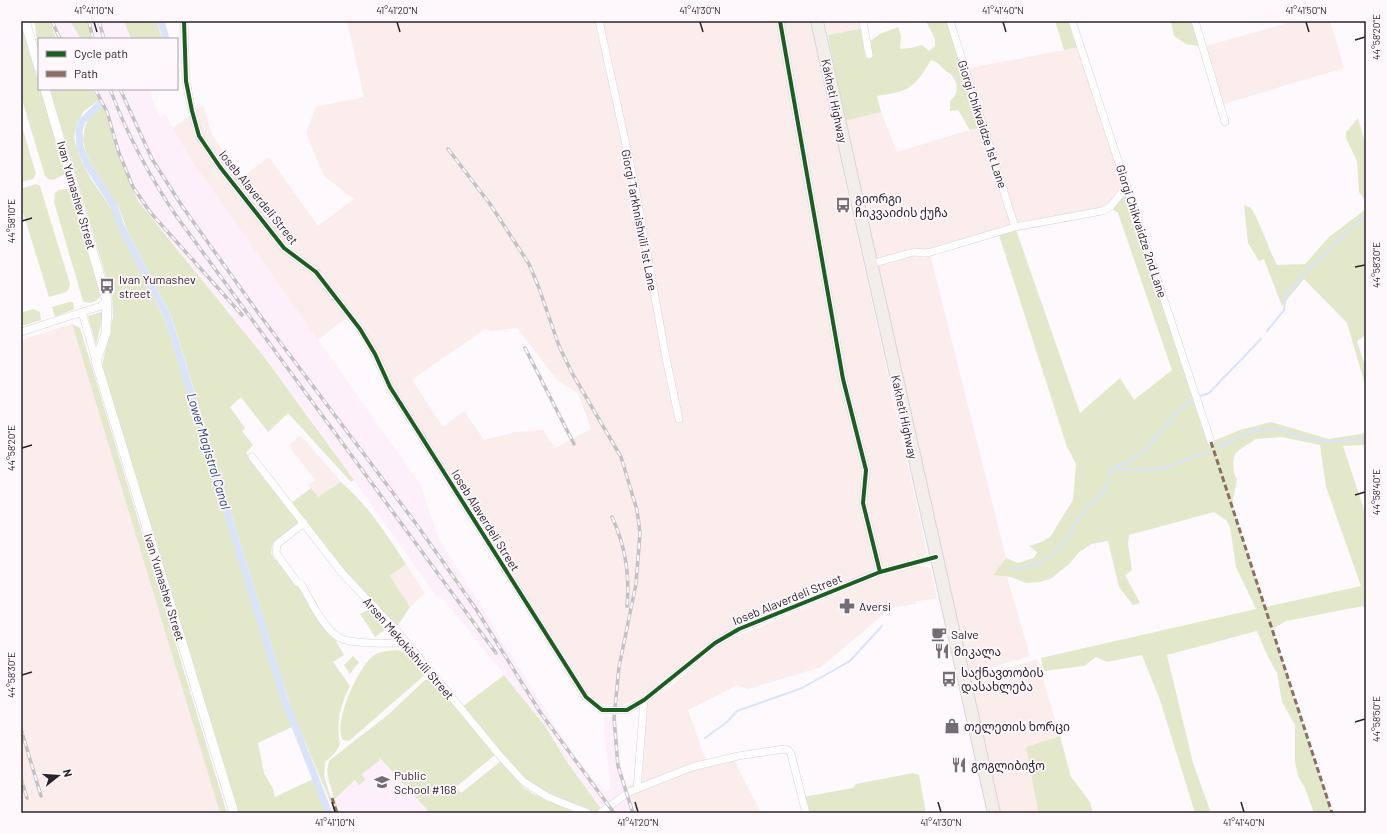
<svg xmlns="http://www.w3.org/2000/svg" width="1387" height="834" font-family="Barlow,'Noto Sans Georgian',sans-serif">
<rect width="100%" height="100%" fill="#fdf9fc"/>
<path fill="#fef0fb" d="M50,21H70L81,39H56Z
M88,21H124L131,39H91Z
M92,89H151L152,98L160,117L165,114L189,157L420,484L439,539L575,757L606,792L610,789V782L605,739L604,716L617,717L621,765L626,786L636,810H639L640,813H603L567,762L545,726L440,595L437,597L309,417L265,358L138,201L121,163L103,107Z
M378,756L430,813H339L335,799L355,780L365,779L362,774L380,760Z"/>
<path fill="#faedeb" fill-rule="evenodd" d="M347,21H810L927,553L919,558L710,642L641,697L619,707L595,702L393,388L352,313L318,340L189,157L173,128L203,105L212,135L242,177L269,157L318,226L354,199L324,176L306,133L316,107L364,97ZM486,328L490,331L517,328L558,381L578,393L591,429L555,448L543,430L515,432L484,440L464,411L443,427L412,380Z
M825,21H863L864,28L828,35Z
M1295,21H1330L1344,68L1220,105L1203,47Z
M1080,47L1127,186L1110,207L931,252L877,260L845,121L881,112L897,152L983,126L965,69Z
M913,254H930L1006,558L993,575L1007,577L1030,656L967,675L878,264Z
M72,324L209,775L220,813H21V340Z
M299,436L305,440L341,482L318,497L308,485L315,480L289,446Z
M406,564L425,593L410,607L390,576Z
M916,565L929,568L931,571L937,599L916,601V604L891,608L821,667L748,689L737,685L688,710L706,761L731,754L761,813H640L639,810L636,811L626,786L642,782L646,702L670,687L721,643L884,575Z
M1037,659L1060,736L1026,747L1038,811L1034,813H999L969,680Z"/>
<path fill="#e3e8cb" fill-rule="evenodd" d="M34,21H50L56,39H39V52C36,41 37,32 34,21Z
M70,21H88L91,39H81Z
M124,21H157L162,39H131Z
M926,21H950L984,126L970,130L958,110L950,111V101C958,94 959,86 953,77C952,74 948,73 946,71C939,65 941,64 931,60C913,89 910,91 877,96L881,112L845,121L828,35L864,28L867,43L880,34L898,27L901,36L900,49L911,48L922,45L929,51L935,46V39Z
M1055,21H1072L1080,47L1064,50Z
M1171,21H1195L1203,47L1186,44L1174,36Z
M21,23L39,83V89H41L64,167L65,174L53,180L48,179L45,176L21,96Z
M50,89H92L103,107L121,163L138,201L265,358L354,480L351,482L288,413L268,432L241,397L230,407L245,428L242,431L253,445L246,453L300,522L272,545L271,554L293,582L300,585L324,627L328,633L333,636L344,655L333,662L350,686C340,705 336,724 340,745L334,754L325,762L324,776L331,798L334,797C330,784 324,772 330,760L389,714L425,680H433L496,754L456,787L461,793L501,761L523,787L533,794L574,810L575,813H430L379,757L380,760L362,774L365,780L359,785L355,780L335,799L339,813H335L293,713L281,677L172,318L128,232L119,208L90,162L85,149L83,140L85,126L90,116L101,108L98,101L84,111L78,121L74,136L75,142L81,160L91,179L112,210L123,237L165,320L278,687L292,727L258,743L264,773L273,789L275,797L313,779L326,813H239L102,366L113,317L112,297Z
M1358,118L1366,147V202L1359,192L1357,161L1346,138V132Z
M21,123L36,174L33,179L21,182Z
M36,184L40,186L70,284L69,289L66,292L49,297L21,206V189Z
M1127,186L1211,442L1240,430L1271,422L1329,439L1366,433V445L1343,446L1366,516V610L1363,606L1286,621L1272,629L1332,813H1314L1305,788L1298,776L1295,761V725L1282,702L1277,673L1268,657L1257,631L1167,655L1193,763L1211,813H1195L1160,700L1142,655L1107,662L1096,657L1084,666L1044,671L1041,658L1256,609L1236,567L1230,527L1227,521L1214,512L1129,535L1128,544L1132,570L1125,575L1140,603L1133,605L1119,587L1108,541L1092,544L1079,552L1070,563L1052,578L1040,582L1026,583L1011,577L993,575L1006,558L1018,563L1034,558L1037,552L1029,546L1042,542L1050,537L1073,500L1076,464L1067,447L998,232L1015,227L1080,413L1120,378L1134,400L1172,370L1118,213L1110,207ZM1282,437L1320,445L1326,487L1361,586L1265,607L1232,505L1237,480L1234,473L1233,463L1235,454L1239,450L1256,439Z
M67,189L71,190L101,292L99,298C95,303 88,304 83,301L54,202L55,193L59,190Z
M1244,205L1251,208C1262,226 1267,246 1277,265L1305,264L1329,237L1366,209V335L1357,341L1366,370V388L1347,323L1304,279L1282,306L1264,259L1259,261L1248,243Z
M69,302H73L74,309L55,317L52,307Z
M33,309L40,312L41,320L21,326V313Z
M104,311L96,345L88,316Z
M72,324L80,328L227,813H220Z
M341,482C369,506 386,534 406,564L390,576L410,607L396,628L351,580L291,503L311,488L318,497Z
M371,608L385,630L375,637L360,614Z
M397,650L409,652L427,673L349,741L343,740C332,725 358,667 373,656C379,651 390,651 397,650Z
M353,656L359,662L350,674L344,665Z
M504,675L545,726L567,762L601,809L596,812L587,810L534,787L526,781L462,707Z
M1060,736L1071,777L1090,802L1093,813H1035L1038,811L1026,747Z
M913,773L919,775L926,813H808L803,797L853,788L856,784Z"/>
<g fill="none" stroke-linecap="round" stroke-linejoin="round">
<path stroke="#d9e4fb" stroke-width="2" d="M1267,331L1284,310L1286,295L1309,269L1348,231L1366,216
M1201,396L1209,393L1261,339
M1218,448L1257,429L1280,430L1307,438L1333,442L1366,438
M1113,468L1143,470L1162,469L1209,451
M1010,570C1061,563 1060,545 1086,508C1090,503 1097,501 1100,496C1107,489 1109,478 1112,468L1127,462L1145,451L1177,412L1192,400
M705,738L727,722L737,711L802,688L850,661L882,626"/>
<path stroke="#d9e4fb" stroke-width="7" d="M161,21L166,39
M99,105L82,121L79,130L80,147L87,164L114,206L121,226L168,318L284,698L329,813"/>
<g stroke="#dad4da" stroke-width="8">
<path id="minor" d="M184,21L186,81L192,111L199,136L220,167L284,248L316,272L360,329L375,354L390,387L586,697L602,710H627L644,700L715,643L739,629L880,572L936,557
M599,21L635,186L666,358L679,419
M780,21L843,379L866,470L863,503L880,572
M863,21L869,55
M950,21L1015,227
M1072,21L1211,442
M1195,21L1225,122
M871,264L914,252L924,253L931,252L1015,227L1102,211L1110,207L1127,186
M82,312L96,361
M21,332L101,306L107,301
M252,457L343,574L397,631L501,757L524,782L548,797L588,813
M304,523L277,544L276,553L297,582L301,584C310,599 324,630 340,638C353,645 391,643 407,643
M637,789L644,700
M600,813L629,792L692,767L738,756L784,749L788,750L791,754L806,813"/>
</g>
<g stroke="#dad4da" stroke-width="10">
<path id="tertiary" d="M25,21L39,68
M45,89L107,301L106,333L96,361L234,813"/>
</g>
<g stroke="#d8d5d8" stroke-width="14">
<path id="trunk" d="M817,21L994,813"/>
</g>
<use href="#minor" stroke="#fffeff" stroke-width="7"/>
<use href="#tertiary" stroke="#fffeff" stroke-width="9"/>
<use href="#trunk" stroke="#f4eeea" stroke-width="12"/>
<g stroke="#c3c1c2" stroke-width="3.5">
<path id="rail" d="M52,21L60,39
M89,21L93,39
M99,21L104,39
M95,89L107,112L119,153L133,187L150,212L242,315
M110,89C127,134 149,176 177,217L496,653
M120,89L152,159L182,206L259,314L417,525L476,609L540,712L614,813
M448,149L490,204L529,264L539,288L559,346L572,373L621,457L637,510L640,533L636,584L619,667L614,718L618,766L633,813
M525,348L574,444
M612,517C625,545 630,575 627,606
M21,729L41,796
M21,779L27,798"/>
</g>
<use href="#rail" stroke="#fef8fd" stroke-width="2" stroke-dasharray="6" stroke-linecap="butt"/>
<path stroke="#8d6e63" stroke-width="3" stroke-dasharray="6 3" stroke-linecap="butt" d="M1211,442L1332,813
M332,798L337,813"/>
<g stroke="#fef8fd" stroke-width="6">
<path id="cycleway" d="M184,21L186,81L192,111L199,136L220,167L284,248L316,272L360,329L375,354L390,387L586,697L602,710H627L644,700L715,643L739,629L880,572L936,557
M780,21L843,379L866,470L863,503L880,572"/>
</g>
<use href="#cycleway" stroke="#1b5e20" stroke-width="4"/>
</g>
<path fill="none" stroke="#2c222b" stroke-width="1.5" d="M94,22L97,32M397,22L400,32M700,22L703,32M1003,22L1006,32M1306,22L1309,32M1355,40L1365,37M22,221L32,218M1355,267L1365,265M22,448L32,445M1355,495L1365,492M22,675L32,672M1355,722L1365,719M332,802L335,812M635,802L638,812M938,802L941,812M1241,802L1244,812"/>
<defs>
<g id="bus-bare" transform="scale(1.2)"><path d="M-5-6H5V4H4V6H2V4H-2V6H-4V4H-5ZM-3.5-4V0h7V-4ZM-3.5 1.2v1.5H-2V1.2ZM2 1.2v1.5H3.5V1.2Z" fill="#756d74" stroke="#fef8fd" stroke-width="2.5" paint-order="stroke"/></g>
<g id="pharmacy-bare" transform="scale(1.2)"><path d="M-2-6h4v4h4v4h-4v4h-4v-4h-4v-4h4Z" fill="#756d74" stroke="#fef8fd" stroke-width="2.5" paint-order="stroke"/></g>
<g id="cafe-bare" transform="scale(1.2)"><path d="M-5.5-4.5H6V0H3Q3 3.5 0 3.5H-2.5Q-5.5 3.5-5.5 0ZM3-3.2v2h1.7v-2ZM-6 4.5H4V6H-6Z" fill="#756d74" stroke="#fef8fd" stroke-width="2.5" paint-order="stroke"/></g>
<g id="restaurant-bare" transform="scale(1.2)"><path d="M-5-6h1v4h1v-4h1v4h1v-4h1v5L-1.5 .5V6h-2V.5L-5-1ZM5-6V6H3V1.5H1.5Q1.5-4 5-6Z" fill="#756d74" stroke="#fef8fd" stroke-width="2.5" paint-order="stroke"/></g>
<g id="shop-bare" transform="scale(1.2)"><path d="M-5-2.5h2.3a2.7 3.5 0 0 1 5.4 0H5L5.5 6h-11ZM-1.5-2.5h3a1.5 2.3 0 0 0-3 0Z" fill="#756d74" stroke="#fef8fd" stroke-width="2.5" paint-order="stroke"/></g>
<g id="school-bare" transform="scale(1.2)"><path d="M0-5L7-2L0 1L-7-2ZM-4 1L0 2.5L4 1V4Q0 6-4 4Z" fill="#756d74" stroke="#fef8fd" stroke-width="2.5" paint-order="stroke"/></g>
</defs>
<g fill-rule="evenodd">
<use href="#bus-bare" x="843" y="205"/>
<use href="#bus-bare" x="107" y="286"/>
<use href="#pharmacy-bare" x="847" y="606"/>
<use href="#cafe-bare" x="939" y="634"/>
<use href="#restaurant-bare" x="942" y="651"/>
<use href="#bus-bare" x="949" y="679"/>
<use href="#shop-bare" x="952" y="726"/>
<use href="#restaurant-bare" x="959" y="765"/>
<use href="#school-bare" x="382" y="782"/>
</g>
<g text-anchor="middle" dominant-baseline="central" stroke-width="3.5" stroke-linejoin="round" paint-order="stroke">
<g font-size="12" fill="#2c222b" stroke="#fef8fd">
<text transform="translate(835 101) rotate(78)">Kakheti Highway</text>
<text transform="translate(983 124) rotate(72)">Giorgi Chikvaidze 1st Lane</text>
<text transform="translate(77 195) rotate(74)">Ivan Yumashev Street</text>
<text transform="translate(259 197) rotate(51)">Ioseb Alaverdeli Street</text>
<text transform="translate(640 220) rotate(79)">Giorgi Tarkhnishvili 1st Lane</text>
<text transform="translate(1142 231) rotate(72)">Giorgi Chikvaidze 2nd Lane</text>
<text transform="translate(905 417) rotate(78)">Kakheti Highway</text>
<text transform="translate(486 520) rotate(58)">Ioseb Alaverdeli Street</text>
<text transform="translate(165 587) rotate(73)">Ivan Yumashev Street</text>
<text transform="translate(787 599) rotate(-22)">Ioseb Alaverdeli Street</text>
<text transform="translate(409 648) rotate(49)">Arsen Mekokishvili Street</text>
</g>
<g font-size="12" fill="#2c222b" stroke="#fef8fd" text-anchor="start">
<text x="855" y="198">გიორგი<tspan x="855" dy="14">ჩიკვაიძის ქუჩა</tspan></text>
<text x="119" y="279">Ivan Yumashev<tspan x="119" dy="14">street</tspan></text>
<text x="859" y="606">Aversi</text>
<text x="951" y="634">Salve</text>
<text x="954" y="651">მიკალა</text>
<text x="961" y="672">საქნავთობის<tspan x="961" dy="14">დასახლება</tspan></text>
<text x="964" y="726">თელეთის ხორცი</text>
<text x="971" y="765">გოგლიბიჭო</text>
<text x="394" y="775">Public<tspan x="394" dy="14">School #168</tspan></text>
</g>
<g font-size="13" font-style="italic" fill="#24427e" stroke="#fef8fd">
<text transform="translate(209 451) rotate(73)">Lower Magistral Canal</text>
</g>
</g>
<rect width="1387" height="834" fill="none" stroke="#fef8fd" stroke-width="44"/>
<rect x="38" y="38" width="140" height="52" fill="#fef8fd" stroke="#aaa2a9"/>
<rect x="46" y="51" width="20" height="6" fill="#1b5e20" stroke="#aaa2a9"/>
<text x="74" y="58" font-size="12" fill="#2c222b">Cycle path</text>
<rect x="46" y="71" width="20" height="6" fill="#8d6e63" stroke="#aaa2a9"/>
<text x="74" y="78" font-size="12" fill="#2c222b">Path</text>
<g transform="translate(58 776) rotate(73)" stroke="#fef8fd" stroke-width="3" paint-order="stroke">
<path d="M0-3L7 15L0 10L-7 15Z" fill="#2c222b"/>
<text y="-6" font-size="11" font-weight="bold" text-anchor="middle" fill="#2c222b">N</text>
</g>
<rect x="22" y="22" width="1343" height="790" fill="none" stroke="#2c222b" stroke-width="1.5"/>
<g font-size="10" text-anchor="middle" fill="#2c222b">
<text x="94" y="14">41°41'10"N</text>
<text x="397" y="14">41°41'20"N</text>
<text x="700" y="14">41°41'30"N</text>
<text x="1003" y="14">41°41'40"N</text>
<text x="1306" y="14">41°41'50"N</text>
<text transform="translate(1376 37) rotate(-90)" y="4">44°58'20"E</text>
<text transform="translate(11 221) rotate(-90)" y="4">44°58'10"E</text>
<text transform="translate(1376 265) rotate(-90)" y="4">44°58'30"E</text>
<text transform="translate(11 448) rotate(-90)" y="4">44°58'20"E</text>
<text transform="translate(1376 492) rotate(-90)" y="4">44°58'40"E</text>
<text transform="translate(11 675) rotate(-90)" y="4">44°58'30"E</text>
<text transform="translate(1376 719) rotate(-90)" y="4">44°58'50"E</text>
<text x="335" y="826">41°41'10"N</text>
<text x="638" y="826">41°41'20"N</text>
<text x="941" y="826">41°41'30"N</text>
<text x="1244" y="826">41°41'40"N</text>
</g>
</svg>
